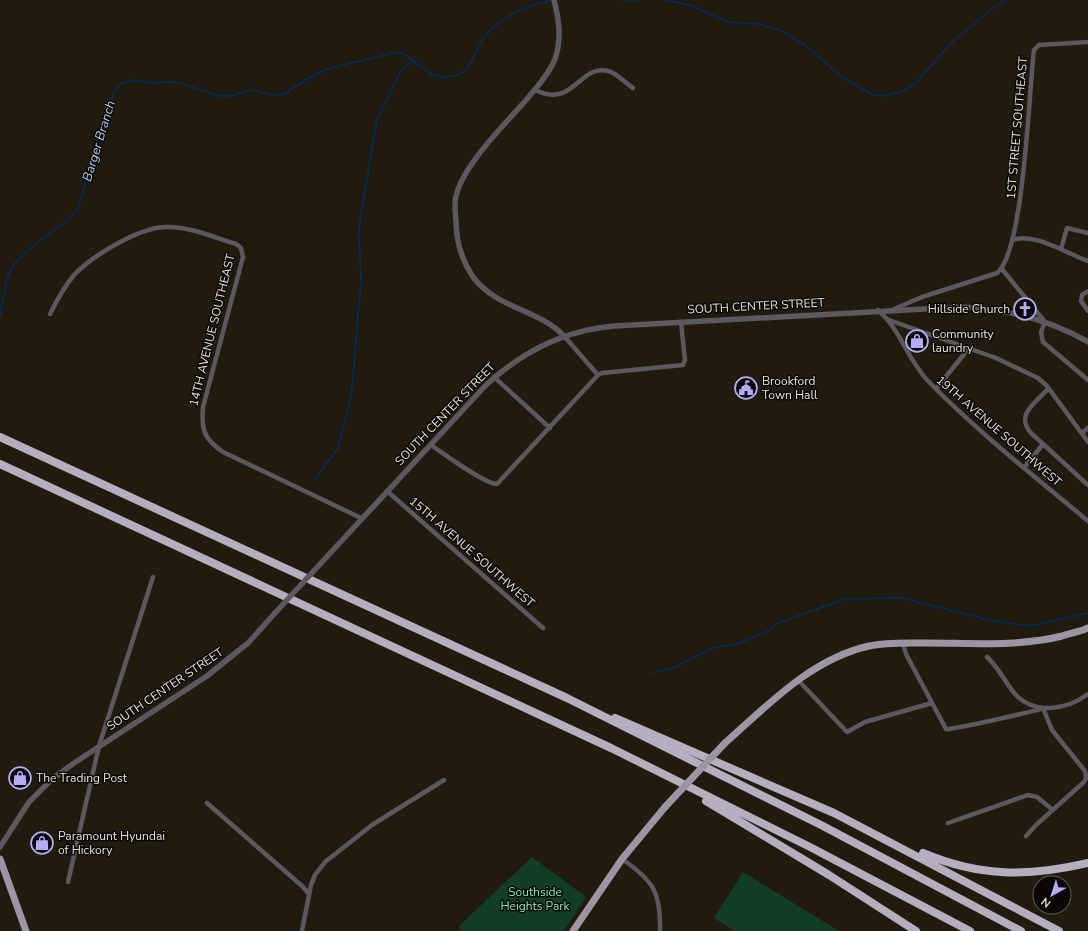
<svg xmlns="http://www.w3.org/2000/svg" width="1088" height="931" font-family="'Nunito Sans',sans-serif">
<rect width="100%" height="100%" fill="#211b0e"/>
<path fill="#123e28" d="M532,857L586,897L564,931H461L459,926Z
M743,872L839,931H735L714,918Z"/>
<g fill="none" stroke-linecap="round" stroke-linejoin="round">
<path stroke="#012d64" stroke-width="1.5" d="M620,0H640
M666,0L693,6L728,22L759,24L780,30L805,45L842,77L873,95L884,96L904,91L915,84L951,43L986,14L1005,0
M0,316L8,274L14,264L34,245L64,223L78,209L101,127L115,90L120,84L134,80L151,83L176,82L219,96H230L253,90L272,95L284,94L307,79L327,69L397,52C412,54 424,76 444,77C471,77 470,61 480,43C484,35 492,29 499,23C511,12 536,4 552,0
M315,479L338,448L351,398L361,283L359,233L360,220L377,120L401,71L412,62
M652,673L676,667L712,648L737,644L768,631L778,623L845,599L902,598L994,621L1021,625H1036L1088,613"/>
<path stroke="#5c585f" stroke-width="4.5" d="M535,90C575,109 578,64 608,71C617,73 625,83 633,88
M1013,240C1035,232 1067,254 1088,261
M1061,249L1067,228L1088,233
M1002,269L1045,322L1041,332L1043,342L1088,380
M1088,291L1082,295L1081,301L1088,311
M894,309L922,297L997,273C1024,252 1029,90 1034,50L1039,45L1088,42
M878,310C901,330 908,361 929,382C978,432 1034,476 1088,521
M50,314C57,300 64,287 74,275C92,256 138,228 165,227C188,226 213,237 236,244L241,248L243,257L203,407C201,430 204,439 223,452L361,518
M889,320L996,358L1038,378L1047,386L1088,442
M564,336L598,375
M494,377L550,428
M936,389L969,348
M1048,389C1035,403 1015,415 1031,433L1088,485
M1082,433L1088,428
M431,445C443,453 484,484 497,484L598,375L602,373L683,365L685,360L681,322
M1024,468L1043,444
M387,491L543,628
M903,643L906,654L946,729C951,730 1037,711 1043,708
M987,657C999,668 1005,682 1015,694C1034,715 1067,710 1088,694
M798,680L847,732L865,722L932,703
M1043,708L1052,730L1085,771L1086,777
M207,803L302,886L309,894
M948,823L1028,795L1037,797L1053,810
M1026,836L1036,825L1084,782L1088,775
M622,859C654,881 661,893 660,931
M68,882L99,746L153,577
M302,931L311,885L315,875L325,862L372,825L444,780"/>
<path stroke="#5c585f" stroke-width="5.5" d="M554,0C559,20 562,39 555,59C549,74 537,87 527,99C506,123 463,165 456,196C454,204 455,212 456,220C456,242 461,259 473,277C497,309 540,310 564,336
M321,563L486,385C522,352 565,330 614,326L961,307C1005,309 1049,319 1088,342
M0,847L29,802L51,780L74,763L207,676L248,643L275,613"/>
<path stroke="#9c95a3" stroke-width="7" d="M725,743C768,705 811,659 869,646C887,642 907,643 926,643C971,643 1018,647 1062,636C1071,633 1080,632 1088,628
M0,859L26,931
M573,931L622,859L665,807"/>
<path stroke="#b6aebe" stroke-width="8" d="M0,437L567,698L823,826L1021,931
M0,464L611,748L810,847L970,931
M615,718L834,813L1059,931
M706,801L829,875L916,931
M923,853C980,877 1028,877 1088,863"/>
<path stroke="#5c585f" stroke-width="5.5" d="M275,613L321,563"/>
<path stroke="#9c95a3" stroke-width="7" d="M665,807L725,743"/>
</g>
<defs>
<g id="church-ring" transform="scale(1.15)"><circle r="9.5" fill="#090603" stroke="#b5acf8" stroke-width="1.5"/><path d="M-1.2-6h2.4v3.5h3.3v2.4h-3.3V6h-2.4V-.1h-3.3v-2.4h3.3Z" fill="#b5acf8"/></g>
<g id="shop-ring" transform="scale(1.15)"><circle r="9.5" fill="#090603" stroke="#b5acf8" stroke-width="1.5"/><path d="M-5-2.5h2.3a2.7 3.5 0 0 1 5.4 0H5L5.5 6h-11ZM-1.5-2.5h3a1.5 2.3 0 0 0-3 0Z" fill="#b5acf8"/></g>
<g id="civic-ring" transform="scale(1.15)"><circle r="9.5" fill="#090603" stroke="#b5acf8" stroke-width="1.5"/><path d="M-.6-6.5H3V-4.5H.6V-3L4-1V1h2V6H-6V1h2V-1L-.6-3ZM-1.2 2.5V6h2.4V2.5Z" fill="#b5acf8"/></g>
</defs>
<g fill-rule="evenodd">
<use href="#church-ring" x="1025" y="309"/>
<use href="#shop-ring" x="917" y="341"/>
<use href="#civic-ring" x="746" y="388"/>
<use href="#shop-ring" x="20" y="778"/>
<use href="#shop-ring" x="42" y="843"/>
</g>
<g text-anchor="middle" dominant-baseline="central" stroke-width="3" stroke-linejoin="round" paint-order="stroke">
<g font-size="12" fill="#e7e3da" stroke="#090603">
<text transform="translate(1017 128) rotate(-85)">1ST STREET SOUTHEAST</text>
<text transform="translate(756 306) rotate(-3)">SOUTH CENTER STREET</text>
<text transform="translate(212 330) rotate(-76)">14TH AVENUE SOUTHEAST</text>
<text transform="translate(445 414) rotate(-46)">SOUTH CENTER STREET</text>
<text transform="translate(999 431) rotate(41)">19TH AVENUE SOUTHWEST</text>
<text transform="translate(472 552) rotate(41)">15TH AVENUE SOUTHWEST</text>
<text transform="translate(165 689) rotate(-34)">SOUTH CENTER STREET</text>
</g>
<g font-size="12" fill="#e7e3da" stroke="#090603" text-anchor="start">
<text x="1010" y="309" text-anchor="end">Hillside Church</text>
<text x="932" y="334">Community<tspan x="932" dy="14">laundry</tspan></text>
<text x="762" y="381">Brookford<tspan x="762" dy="14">Town Hall</tspan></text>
<text x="36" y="778">The Trading Post</text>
<text x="58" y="836">Paramount Hyundai<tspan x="58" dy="14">of Hickory</tspan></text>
</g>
<g font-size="12" fill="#7befb2" stroke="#090603">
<text x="535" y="892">Southside<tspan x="535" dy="14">Heights Park</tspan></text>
</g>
<g font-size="13" font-style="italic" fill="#b9d1f4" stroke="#090603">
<text transform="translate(99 141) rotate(-73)">Barger Branch</text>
</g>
</g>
<g transform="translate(1052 895) rotate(219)"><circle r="19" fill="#090603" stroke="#625e59"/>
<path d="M0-3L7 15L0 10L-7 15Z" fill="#b5acf8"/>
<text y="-6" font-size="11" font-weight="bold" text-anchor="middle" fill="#e7e3da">N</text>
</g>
</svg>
